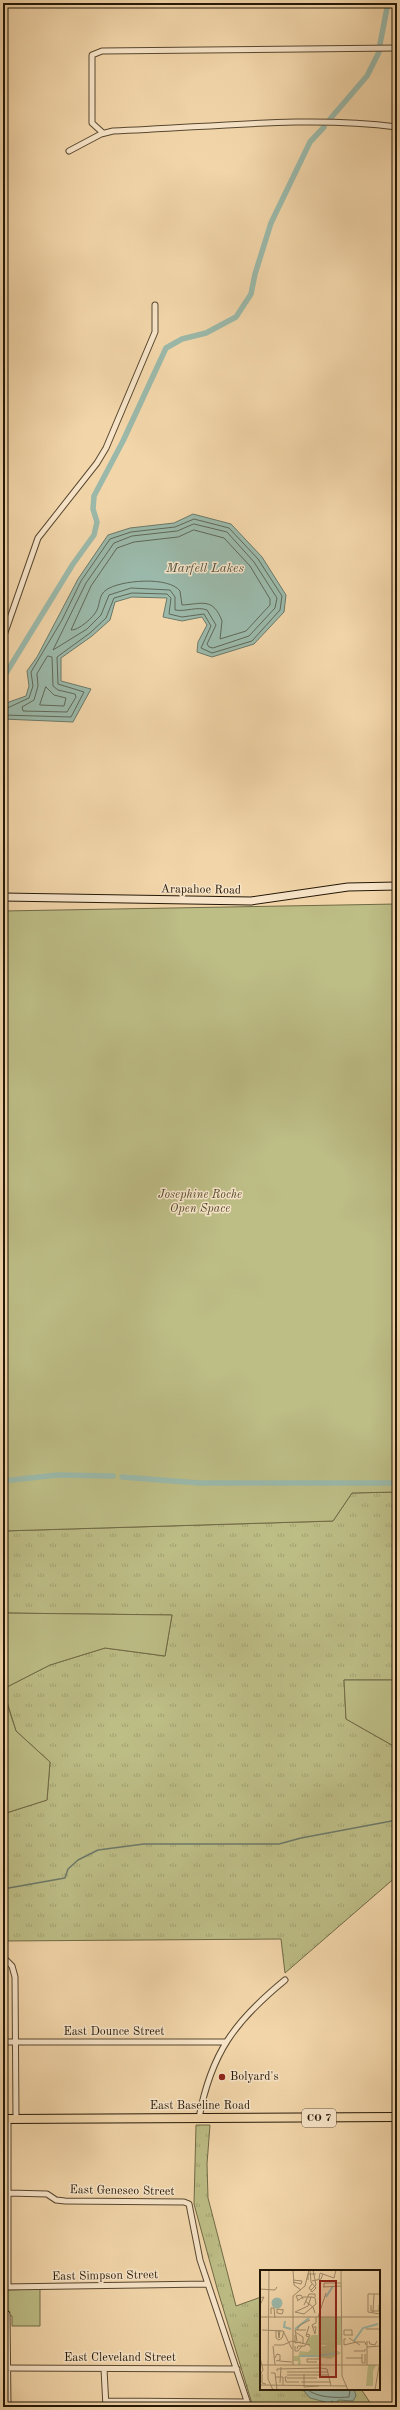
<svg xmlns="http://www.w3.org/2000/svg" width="400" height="2410" font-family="'Old Standard TT',serif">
<defs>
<pattern id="grass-tufts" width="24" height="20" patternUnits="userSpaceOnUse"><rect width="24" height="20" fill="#bdbd86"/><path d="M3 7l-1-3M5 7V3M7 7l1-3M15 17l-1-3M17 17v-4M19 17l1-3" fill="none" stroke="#a2a272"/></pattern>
</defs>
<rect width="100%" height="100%" fill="#f2d6aa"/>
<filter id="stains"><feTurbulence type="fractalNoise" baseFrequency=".005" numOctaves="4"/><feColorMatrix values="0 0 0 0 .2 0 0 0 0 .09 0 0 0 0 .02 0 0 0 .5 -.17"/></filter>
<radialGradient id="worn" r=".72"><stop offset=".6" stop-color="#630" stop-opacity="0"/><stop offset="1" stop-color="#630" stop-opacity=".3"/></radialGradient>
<path fill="url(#grass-tufts)" stroke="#716a46" d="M397,1492V1680H344L346,1719L397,1748V1876L285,1973L281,1939L3,1941V1814L47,1800L50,1762L16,1731L3,1689L50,1665L105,1648L165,1656L172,1615L3,1613V1531L333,1521L352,1493Z
M196,2125H210L207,2164L208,2198L236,2306L261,2297V2389H361L373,2407H253L217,2288L194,2204Z"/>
<path fill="#bdbd86" stroke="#716a46" d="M397,904V1492L352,1493L333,1521L3,1531V911Z
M3,1613L172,1615L165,1656L105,1648L50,1665L3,1689Z
M344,1680H397V1748L346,1719Z
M3,1691L16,1731L50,1762L47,1800L3,1814Z
M40,2289V2326H12V2316L4,2314L3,2290Z"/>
<path fill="#9bb9aa" stroke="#6c7969" d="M193,514L231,524L262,557L286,595L284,612L254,644L212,657L197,652L198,642L207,625L202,617L182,621L163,617L167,598L132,597L115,602L110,620L92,636L61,658V681L91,689L73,722L3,719V707L9,702L26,696L29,686L27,671L37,657L78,579L108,535L130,528L174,523Z
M297,2389H354L356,2396L353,2401L339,2400L335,2403L332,2401L329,2403L310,2398L304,2391Z"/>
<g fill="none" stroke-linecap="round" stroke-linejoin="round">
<path stroke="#606858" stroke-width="1" d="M194,524L227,532L254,562L277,598L275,608L249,636L213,648L209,647L207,644L216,625L207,610C197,606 186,612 175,610V597L170,590L131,588L109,595L101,615L87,629L53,650L86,583L114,543L132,536L177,531Z
M194,530L224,538L250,566L270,599V605L246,631L220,639L222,621C213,597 202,604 182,605L180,591C169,576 120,580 106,590C99,595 100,603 97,610C94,617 78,631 71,630L91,586L117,548L134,542L178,537Z
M48,656L52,657L53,686L58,690L75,694L76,697L67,712L23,711L22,707L34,700L38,686L37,674Z
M46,687L54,695L66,698L64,706L40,705Z
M3,710L29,698L33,686L31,672L62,620L81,581L110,539L131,532L175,527L194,519L229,528L258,559L282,596L280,610L252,641L212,653L201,648L211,626L204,614L182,617L169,614L171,598L167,594L132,593L114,598L106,618L90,633L57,657L58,684L84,692L71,717L3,715
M307,2389C316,2398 337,2398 349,2397L350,2389"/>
<path stroke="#6c7969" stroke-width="1.5" d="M3,1889L65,1878L68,1869L78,1860L98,1850L144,1844H279L301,1838L397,1820"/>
<path stroke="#9bb9aa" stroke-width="5.5" d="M380,44L388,3
M330,119L367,76L379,52
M3,678L73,564L94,535L97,522L93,509L94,496L123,441L166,348L182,339L206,333L236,317L251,294L255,274L271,223L310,142L324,127
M122,1477L199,1483H391
M3,1481L57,1475L113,1476"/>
<g stroke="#584830" stroke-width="7">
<path id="street" d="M103,133L92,123V55L102,51L397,48
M69,151L101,134L113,131C206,128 305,115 397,127
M3,638L38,538L97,463L106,448L155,332V305
M3,1957L12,1966L15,1977L16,2119
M3,2042H225
M199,2118C211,2053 235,2021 285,1980
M8,2119V2287
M8,2193L47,2194L56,2200L65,2201L184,2202L189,2204L200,2260L249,2407
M3,2287L208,2284
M7,2314L8,2407
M3,2368L237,2369
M104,2369L106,2407
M106,2401L247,2402"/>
</g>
<g stroke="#251807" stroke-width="9">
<path id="secondary" d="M3,897L251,901L348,887L397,886"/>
</g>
<g stroke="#251807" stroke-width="10">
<path id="primary" d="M3,2119L397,2117"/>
</g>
<use href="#street" stroke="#f7e4c8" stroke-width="5"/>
<use href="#secondary" stroke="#f7e4c8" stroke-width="7"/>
<use href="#primary" stroke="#f2d6aa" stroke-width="8"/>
</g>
<circle fill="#8f2418" stroke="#f7e4c8" stroke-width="1.5" cx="222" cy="2077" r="4"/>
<g text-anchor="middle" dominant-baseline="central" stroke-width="3" stroke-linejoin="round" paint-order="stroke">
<rect fill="#f7e4c8" stroke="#645541" stroke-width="1" x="302" y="2109" width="34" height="18" rx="3"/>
<g font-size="11" font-weight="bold" fill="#251807">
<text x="319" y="2118">CO 7</text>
</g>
<g font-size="12" fill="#251807" stroke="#f7e4c8">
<text transform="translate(201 890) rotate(1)">Arapahoe Road</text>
<text x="114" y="2032">East Dounce Street</text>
<text x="200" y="2106">East Baseline Road</text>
<text transform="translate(122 2191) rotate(1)">East Geneseo Street</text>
<text transform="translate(105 2276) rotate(-1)">East Simpson Street</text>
<text x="120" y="2358">East Cleveland Street</text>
</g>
<g font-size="12" font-style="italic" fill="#534a2d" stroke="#f7e4c8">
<text x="200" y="1195">Josephine Roche<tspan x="200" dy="14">Open Space</tspan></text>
</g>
<g font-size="12" fill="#251807" stroke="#f7e4c8" text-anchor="start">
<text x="230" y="2077">Bolyard's</text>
</g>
<g font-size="13" font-style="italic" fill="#4e5040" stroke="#f7e4c8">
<text x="205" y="568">Marfell Lakes</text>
</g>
</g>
<g transform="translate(260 2270)">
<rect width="120" height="120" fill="#f2d6aa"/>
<path d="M81,70V75H77L74,79L81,83L71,89L57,87L58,84L62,82L60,78L67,75H57V72Z" fill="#bdbd86"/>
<path d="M108,95H116L113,101V116H106Z" fill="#bdbd86"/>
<path d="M58,47H81V70L58,72V75L66,77L60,78L62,83L58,84L57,87H40L41,95H38V91H33L34,86H38L40,81L48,82L51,79L46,72L52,65H58Z" fill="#bdbd86"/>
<path d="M11.5 33a5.5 5.5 0 1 1 11 0a5.5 5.5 0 1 1-11 0Z" fill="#9bb9aa"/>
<path fill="none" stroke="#9bb9aa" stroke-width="2" d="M66,27L73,16M25,51L24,57L31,59M35,59L49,48M94,71L103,58L118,54M40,86H56M57,86L77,83"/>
<path fill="none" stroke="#a08a69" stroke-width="1" d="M9,0L8,109L13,120M33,0L34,15L41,20M50,0L51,12L56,18L52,22L49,18L52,14M81,0L82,95M59,9L60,3L74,8L76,0M33,10L42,11L41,14L33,12M48,10V4H56M52,11L61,9L63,4M63,17L81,16M64,17V13H81M0,19L15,20L17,17M51,20L56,15L53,0M119,24H108V42L120,44M0,28L4,27L0,35M38,30L36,26L41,25L43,29M45,31L53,37L55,43M44,35L49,24H55V27M111,35V41H119V35M23,39V42L22,44L17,43V39L23,40M35,42L44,44L56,34L55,28L52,27H43L37,31M35,42L48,36L51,27M113,42L114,24M11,44V38H14L15,48M0,47H120M58,47L66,23M53,57H56L55,64L52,55L56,53V47M106,59H120M2,60L23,61L32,79M16,60V68L19,70L22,68L24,61M18,60L19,68L20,60M37,60L40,55L50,50M120,61V75M35,62L43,67V74M35,65V73L41,72M92,65V60H84V65H93M49,67L46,66L49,56M89,68L100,75M86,69H84V75L97,72H105L106,75M37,71L35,60H46M107,71V95M109,71L110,74L115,75L117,71M14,75H23L32,71L50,75M13,76L15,95M35,76V81H38L42,76M107,77L120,76M37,79L38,76H45L50,65L46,64M94,81H105V79M102,84V93H105V84M0,87L3,100L0,105M15,88L17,84L20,85V90L16,91M86,88H102M19,91L32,92M57,92H47V89H60L61,95M0,95H120M33,95V26L45,16L49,0M82,95V106L88,120M60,98L67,99L71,116M17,101V99L60,98M27,102H68M11,103H15L17,120M2,104V113L6,114M44,104V117L59,116M27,105H69M15,107H23V115M27,107H25L26,112H39M27,108H57M41,112H71M20,113L21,97M0,115L87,116M115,120L119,96"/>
<path fill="#8f2418" fill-opacity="0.15" stroke="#8f2418" stroke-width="2" d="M60,11H76V107H60Z"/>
<rect width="120" height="120" fill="none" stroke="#251807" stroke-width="2"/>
</g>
<rect width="400" height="2410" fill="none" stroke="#f2d6aa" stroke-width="16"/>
<rect x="4" y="4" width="392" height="2402" fill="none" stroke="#251807" stroke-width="2"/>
<rect x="8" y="8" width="384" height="2394" fill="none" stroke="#251807"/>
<rect width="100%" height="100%" filter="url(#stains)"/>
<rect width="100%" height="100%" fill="url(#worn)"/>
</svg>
